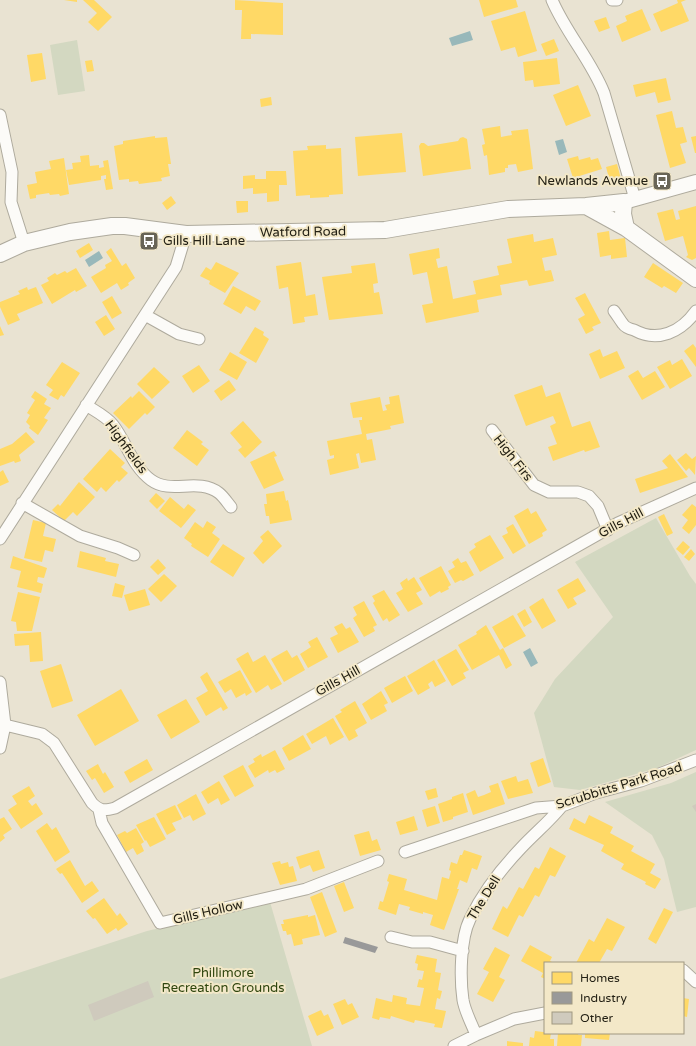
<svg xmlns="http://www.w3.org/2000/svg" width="696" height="1046" font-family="'Varela Round',sans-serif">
<rect width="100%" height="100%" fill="#e9e3d2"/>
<path fill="#d3d8c1" d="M77,40L85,91L58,95L50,45Z
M656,518L690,576L696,584V750L657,768L580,790L554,787L534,713L555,679L613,617L575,562Z
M696,772V907L677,912L664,859L652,835L605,802L671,783Z
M270,902L312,1046H0V979L147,931Z"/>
<path fill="#98b8ba" d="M470,31L473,40L452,46L449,38Z
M563,139L567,152L559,155L555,141Z
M99,251L103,258L89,267L85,260Z
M530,648L538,663L531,667L523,652Z"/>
<path fill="#ffd966" d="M64,0H77V2Z
M83,0H94L112,17L98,31L88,22L97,13Z
M235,0L283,3V35L251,34V39H241L242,10H235Z
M479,0H516L518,7L484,17Z
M677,0H686L681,2L689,21L661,32L653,14L678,3Z
M642,9L651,30L622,42L616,26L627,21L625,16Z
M525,11L537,51L518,57L515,47L501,51L491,21Z
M606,17L610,28L599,32L594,21Z
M554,39L559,51L546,56L541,44Z
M42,53L46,79L31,82L27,55Z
M557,58L560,84L534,87L533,80L525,81L523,62Z
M92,60L94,71L87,72L85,61Z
M666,78L671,100L658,103L655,92L636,97L633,85Z
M578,85L591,116L566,126L553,95Z
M271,97L272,105L261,107L260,99Z
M672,111L676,128L683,127L687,142L680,144L686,163L670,168L656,115Z
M500,126L501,137L512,135L511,131L528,129L533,169L518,172L516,164L508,165V168H505V172L489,175L487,155L484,156L482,145L485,144L482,129Z
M402,133L406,172L358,176L355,137Z
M155,136V138L167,137L171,164H168L170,176L161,178L162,181L139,184L138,181L129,182V179L119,180L114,146L123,144V141Z
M696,136V153H695L691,137Z
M463,137L467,139L471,169L423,176L419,146L421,143H424L428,146L458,141L460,138Z
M326,145V149L341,148L343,194L329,195V197L310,198V195L296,196L293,151L308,150L307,146Z
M89,155L90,166L99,165V168L104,167L103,161L108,160L113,189L106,190L104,179H106V175L101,176V180L69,185L66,170L73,169L72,163L81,162L80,156Z
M578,156L579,160L590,157L591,160L598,158L602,169L573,178L567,159Z
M64,158L69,194L60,196L59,194L50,195L49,193L36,195V198L30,199L27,185L37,183L35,172L51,169L49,161Z
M617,164L621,179L610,182L606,167Z
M266,171H286L287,185H279V201L267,202V193L253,194V188L243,189V176L255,175V179H266Z
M171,196L176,203L167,210L162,203Z
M236,201H248V212L237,213Z
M696,206V258L692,260L686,257L688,255L683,236L665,241L657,213L673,209L676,220L680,219L678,211Z
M609,231L610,240L625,238L627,257L611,259V255L600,257L597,233Z
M533,234L534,242L553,238L557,255L542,258L545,271L551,270L554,281L529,286L527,280L500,285L502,295L477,300L479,312L426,323L422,305L433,303L427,272L413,275L409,254L439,248L440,258L436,259L438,268L447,266L453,299L476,294L473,281L499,275L497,266L512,263L507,239Z
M89,243L93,250L80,258L76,251Z
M111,248L122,266L126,263L135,278L128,283L129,285L121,290L117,283L101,293L91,277L106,268L105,265L112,261L106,252Z
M216,262L239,273L225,293L209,284L210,281L200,276L206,267L211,270Z
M301,262L306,296L315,294L318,315L304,317L305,322L293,324L288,287L279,289L276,266Z
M375,263L378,283L373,284L374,293L379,292L383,314L329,320L322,277L352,273L351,266Z
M653,263L683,283L676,293L664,286L662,288L644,277Z
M76,268L87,286L76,292L75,290L52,304L41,285L49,281L47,278L55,273L57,275L65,271L67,273Z
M233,286L261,301L255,311L246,306L241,314L223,304Z
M27,287L28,290L36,287L43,303L17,314L20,320L8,325L0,307V302L20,294L18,291Z
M585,293L601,323L592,327L594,330L586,334L578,319L585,315L575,298Z
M112,296L122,313L112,319L102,302Z
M106,315L115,329L104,336L95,322Z
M0,326L4,335L0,336Z
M255,327L264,332L263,335L269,339L256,363L239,353Z
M693,344L696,348V367L684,351Z
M600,349L603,357L617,351L625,368L600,379L589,354Z
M230,352L247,362L237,380L219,370Z
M682,359L692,376L670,389L657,367L670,360L672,365Z
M62,362L80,373L64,397L61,395L58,400L49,395L53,390L46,385Z
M199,365L210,381L193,393L182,376Z
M154,367L170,382L152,399L137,384Z
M638,370L643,378L655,371L665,387L642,400L628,376Z
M229,380L236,390L221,401L214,391Z
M542,385L546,397L560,392L572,427L590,421L600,447L585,452L584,450L553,461L548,447L557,444L550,426L556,423L553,416L526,426L514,395Z
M35,391L47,399L44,404L51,408L44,418L48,420L38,435L29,428L30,426L26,422L30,415L27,413L35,400L31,397Z
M139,391L155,407L147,415L145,413L129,429L113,413L131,396L132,398Z
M399,395L404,423L390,426L391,429L366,434L367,440L372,439L376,460L361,463L359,453L356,454L359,468L330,475L327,460L334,458V455L330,456L327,441L362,434L359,420H362V417L353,418L350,403L380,397L383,411L387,410L385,405L390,404L389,397Z
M243,421L262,442L245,458L238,450L242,447L230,433Z
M187,430L203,442L201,444L209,450L197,466L173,448Z
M26,432L35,442L19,455L21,461L15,463L14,461L0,466V449L12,444Z
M110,449L125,463L121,467L128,473L119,482L117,480L106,492L101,487L97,492L83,479Z
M274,451L277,456L274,457L284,480L264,489L250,462Z
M686,453L692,459L696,456L695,475L689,468L686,471L677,460Z
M670,454L688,477L640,493L635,479L668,468L662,461Z
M3,470L9,482L0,486V472Z
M79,482L95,497L77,516L73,512L64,521L52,510L58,504L60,506Z
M284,491L286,501L288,500L292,520L270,524L269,516H266L264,504H267L266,494Z
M156,493L165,501L157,509L149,501Z
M170,497L184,509L188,504L196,510L181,528L159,511Z
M692,504L696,507V525L689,534L682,528L688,520L682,515Z
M528,508L531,514L536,511L547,530L542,533L543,536L529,544L514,516Z
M664,514L673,533L667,536L658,517Z
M33,520L46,523L43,536L56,539L53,552L45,550L42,562L24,558Z
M207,521L216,527L212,533L220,539L208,557L191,546L192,544L184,538L195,522L203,528Z
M513,524L526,546L513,554L502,536L508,533L506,528Z
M268,530L282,546L263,564L253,553L263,541L260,537Z
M490,535L504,558L480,572L469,552L476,547L474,544Z
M683,541L690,547L683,555L676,549Z
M223,544L245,558L233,577L210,562Z
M691,549L695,554L689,561L684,557Z
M80,551L106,558L105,561L119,564L116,577L77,567Z
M13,556L47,568L44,578L38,577L37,582L43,584L41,593L17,587L21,571L10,568Z
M458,558L461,563L466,561L474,575L463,581L461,580L455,583L448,571L455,567L452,562Z
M158,559L166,568L158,575L150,567Z
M441,566L451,585L448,587L449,589L441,593L440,591L430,597L419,578Z
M164,574L177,586L161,602L148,589Z
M414,577L422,590L416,593L423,604L408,612L396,593L403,589L400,583L407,578L408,581Z
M578,578L586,591L573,598L577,604L568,609L557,590Z
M115,583L125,586L122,598L112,596Z
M145,589L150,605L129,611L124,595Z
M384,590L400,615L389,622L387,618L383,621L373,603L375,601L372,596Z
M18,592L40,597L32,631H17L16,622L11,621Z
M543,598L556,621L542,629L529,607Z
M364,601L377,625L373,627L375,631L364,637L353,618L357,615L353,607Z
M525,609L532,622L524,627L517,614Z
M513,615L526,636L504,648L492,627Z
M342,623L346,629L350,627L359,642L338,653L330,638L338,634L334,627Z
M486,625L500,650L503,648L512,665L506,669L499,655L472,670L458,645L477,634L476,632Z
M41,632L43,661L30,662L29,645L15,646L14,634Z
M317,637L328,657L308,668L300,654L311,647L308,642Z
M456,649L469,670L463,673L466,678L452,686L437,660Z
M287,650L292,658L297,655L305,670L284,682L271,659Z
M248,652L253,662L265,655L282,684L271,690L268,685L256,693L236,659Z
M434,660L446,681L435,687L432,681L428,684L430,688L418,695L407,676Z
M61,664L73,701L52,708L40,671Z
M240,670L252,692L246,696L245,693L236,698L231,689L225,693L218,682Z
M207,672L228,708L223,711L221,707L206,716L196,698L208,691L200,677Z
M405,676L413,691L392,703L384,688Z
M121,689L139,721L95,746L77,715Z
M381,691L388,703L384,705L387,711L371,720L362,704Z
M186,699L200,722L171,739L157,715Z
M355,701L367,723L355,730L358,736L349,741L335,716L342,712L340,710Z
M333,718L344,737L330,745L326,736L312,744L306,734Z
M303,735L311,749L289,761L282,748Z
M275,750L285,769L277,773L275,770L269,773L268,770L255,778L248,766L255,762L253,759L261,754L262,757Z
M543,758L551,782L538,787L530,763Z
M147,759L153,770L130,783L124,772Z
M98,764L103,774L105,772L114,787L104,793L95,778L92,780L86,771Z
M243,765L254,786L235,797L223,776Z
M516,776L518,782L528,779L533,793L508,799L501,781Z
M219,781L230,800L221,805L218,798L208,804L201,792Z
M498,783L505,804L473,815L466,794L475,790L478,797L484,795L491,792L489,786Z
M29,786L35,796L28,801L32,806L36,803L43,814L21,829L8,810L17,804L12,796Z
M436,788L438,797L428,800L425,791Z
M463,793L468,812L453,817V819L443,822L438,804L452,799V797Z
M196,794L206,814L193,821L190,815L184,818L177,805Z
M175,805L182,819L172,823L176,830L167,835L156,814Z
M435,806L440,823L427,827L422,810Z
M589,815L613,827L610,833L634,846L631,851L655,864L650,873L661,879L655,889L645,884L646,882L621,869L624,864L601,851L604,845L569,829L574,818L585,824Z
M414,816L418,830L400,835L396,822Z
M4,817L12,829L3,835L5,838L0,842V819Z
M154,817L166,839L150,847L146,840L145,841L136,825Z
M47,823L52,830L56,827L70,852L55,862L36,831Z
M136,828L144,842L141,844L144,851L137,855L133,848L126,852L117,835L125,831L127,833Z
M369,831L372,841L377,839L381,850L360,856L354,835Z
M550,847L566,856L555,877L550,875L539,897L535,895L523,917L519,915L508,937L492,929L503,906L507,909L519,887L523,889L535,867L539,869Z
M319,850L325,868L313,872L310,865L300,869L296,857Z
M464,850L482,856L477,870L472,868L467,883L460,880L457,889H459L444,930L430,925L433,915L423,912V914L409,910L410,907L399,904L396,915L378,909L380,901L383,902L389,882L387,881L389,874L407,879L404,890L437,900L442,877L449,879L451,871L449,870L451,862L457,864L460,855H462Z
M70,860L85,886L92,881L99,891L82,903L62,873L60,874L56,869Z
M280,861L281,864L288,862L289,867L293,866L297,881L280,885L272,863Z
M344,882L354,908L344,912L334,886Z
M322,892L337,932L325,937L310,897Z
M104,898L117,916L120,913L128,924L118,931L116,928L107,934L95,918L93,919L86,911Z
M664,908L673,912L656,944L648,939Z
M308,915V917L315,915L320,935L302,939L303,944L294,946L291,934L287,935L286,931H283L281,924H284L283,920Z
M607,918L625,927L612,951L607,949L599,963H576L589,939L594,942Z
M530,945L552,957L550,961L554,963H545V979L541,977L543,973L521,961Z
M495,947L510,955L499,977L505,980L493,1002L477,994L489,972L483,969Z
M417,955L437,959L435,972L441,973L438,990L442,991L440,999L437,998L435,1009L446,1011L442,1028L434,1027L435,1024L415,1020L414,1023L391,1016L390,1019L380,1017L379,1020L372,1018L376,998L392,1002L393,995L407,998L406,1004L420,1006L424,988L417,987L419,979L422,980L424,971L417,970L418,964L415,963Z
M683,998L689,999L687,1017L683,1016Z
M345,999L348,1005L352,1003L359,1017L342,1025L333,1004Z
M321,1010L324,1016L328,1014L334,1028L317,1036L308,1016Z
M535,1031L551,1033L550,1039H554V1046H529L530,1037L534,1038Z
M558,1033H579L578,1035H582L581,1046H557Z
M585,1033H610L609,1040L585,1038Z
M507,1041L523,1043V1046H507Z"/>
<path fill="#999" d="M345,937L378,947L375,953L343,943Z"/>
<path fill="#cfcabd" d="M696,804V812L692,806Z
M148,981L154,997L94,1021L88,1005Z"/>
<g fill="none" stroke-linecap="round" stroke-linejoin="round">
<g stroke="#aeaa9d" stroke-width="13">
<path id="minor" d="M552,0C566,33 591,60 604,93L635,199
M612,0H617
M0,115L12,172L11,202L24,243
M614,311C617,315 620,320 623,324C625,327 630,329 634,330C658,343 681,332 696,311
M145,315L179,334L199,339
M86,405C95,411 106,416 113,425C127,443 132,466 151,480C171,495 198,477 219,493C223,496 227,502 231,507
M492,430L534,485L549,492H578L589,496L598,506L608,530
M22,503L80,536L118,548L134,555
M0,539L176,267L186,234
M0,682L5,725L0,748
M5,725L42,734L54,743L92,803C100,811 104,811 115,808L618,523L696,488
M99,810L102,823L160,923L306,889L378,861
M405,852L536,808L562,806L596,793L641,781L696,760
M391,937L412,942H430L463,951
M683,970L696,982
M476,1035C472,1024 465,1012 463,1000C460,979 460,939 470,919C483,892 501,869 521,848C535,833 549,822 562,806
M454,1046L476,1035L514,1019L545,1013"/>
</g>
<g stroke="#aeaa9d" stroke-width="16">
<path id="tertiary" d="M624,202L696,182"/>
</g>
<g stroke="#aeaa9d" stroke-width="18">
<path id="secondary" d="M586,206L626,228L696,279
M0,254L24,243L70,232L112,226H125L186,234L385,230L508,209L586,206L624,202L623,214L626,228"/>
</g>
<use href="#minor" stroke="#fcfbf8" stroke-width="11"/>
<use href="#tertiary" stroke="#fcfbf8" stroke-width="14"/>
<use href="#secondary" stroke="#fcfbf8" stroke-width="16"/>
</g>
<defs>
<g id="bus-square" transform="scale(1)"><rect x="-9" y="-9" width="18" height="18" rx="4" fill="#686456" stroke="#f3e8c8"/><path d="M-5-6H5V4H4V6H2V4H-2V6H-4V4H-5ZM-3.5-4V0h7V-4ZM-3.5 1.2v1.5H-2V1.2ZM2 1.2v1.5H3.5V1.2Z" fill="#fff"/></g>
</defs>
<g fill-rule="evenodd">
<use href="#bus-square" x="662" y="181"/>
<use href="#bus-square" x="149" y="241"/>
</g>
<g text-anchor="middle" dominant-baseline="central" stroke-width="4" stroke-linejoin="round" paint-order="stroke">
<g font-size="13" fill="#232014" stroke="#f3e8c8" text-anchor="end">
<text x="648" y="181">Newlands Avenue</text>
<text x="163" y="241" text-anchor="start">Gills Hill Lane</text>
</g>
<g font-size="13" fill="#232014" stroke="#f3e8c8">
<text transform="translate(303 232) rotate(-1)">Watford Road</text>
<text transform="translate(126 447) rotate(54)">Highfields</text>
<text transform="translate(513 458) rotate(52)">High Firs</text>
<text transform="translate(621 523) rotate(-28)">Gills Hill</text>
<text transform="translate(338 681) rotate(-29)">Gills Hill</text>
<text transform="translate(619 786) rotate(-17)">Scrubbitts Park Road</text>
<text transform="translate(484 898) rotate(-58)">The Dell</text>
<text transform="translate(208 912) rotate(-13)">Gills Hollow</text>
</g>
<g font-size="13" fill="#2f450e" stroke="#f3e8c8">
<text x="223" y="973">Phillimore<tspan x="223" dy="15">Recreation Grounds</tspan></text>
</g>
</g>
<rect x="544" y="962" width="140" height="72" fill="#f3e8c8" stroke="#a09880"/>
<rect x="552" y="972" width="20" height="12" fill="#ffd966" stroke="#a09880"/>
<text x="580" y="982" font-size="12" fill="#232014">Homes</text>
<rect x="552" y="992" width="20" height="12" fill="#999999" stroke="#a09880"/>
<text x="580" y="1002" font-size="12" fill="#232014">Industry</text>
<rect x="552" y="1012" width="20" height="12" fill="#cfcabd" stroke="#a09880"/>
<text x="580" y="1022" font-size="12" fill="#232014">Other</text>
</svg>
